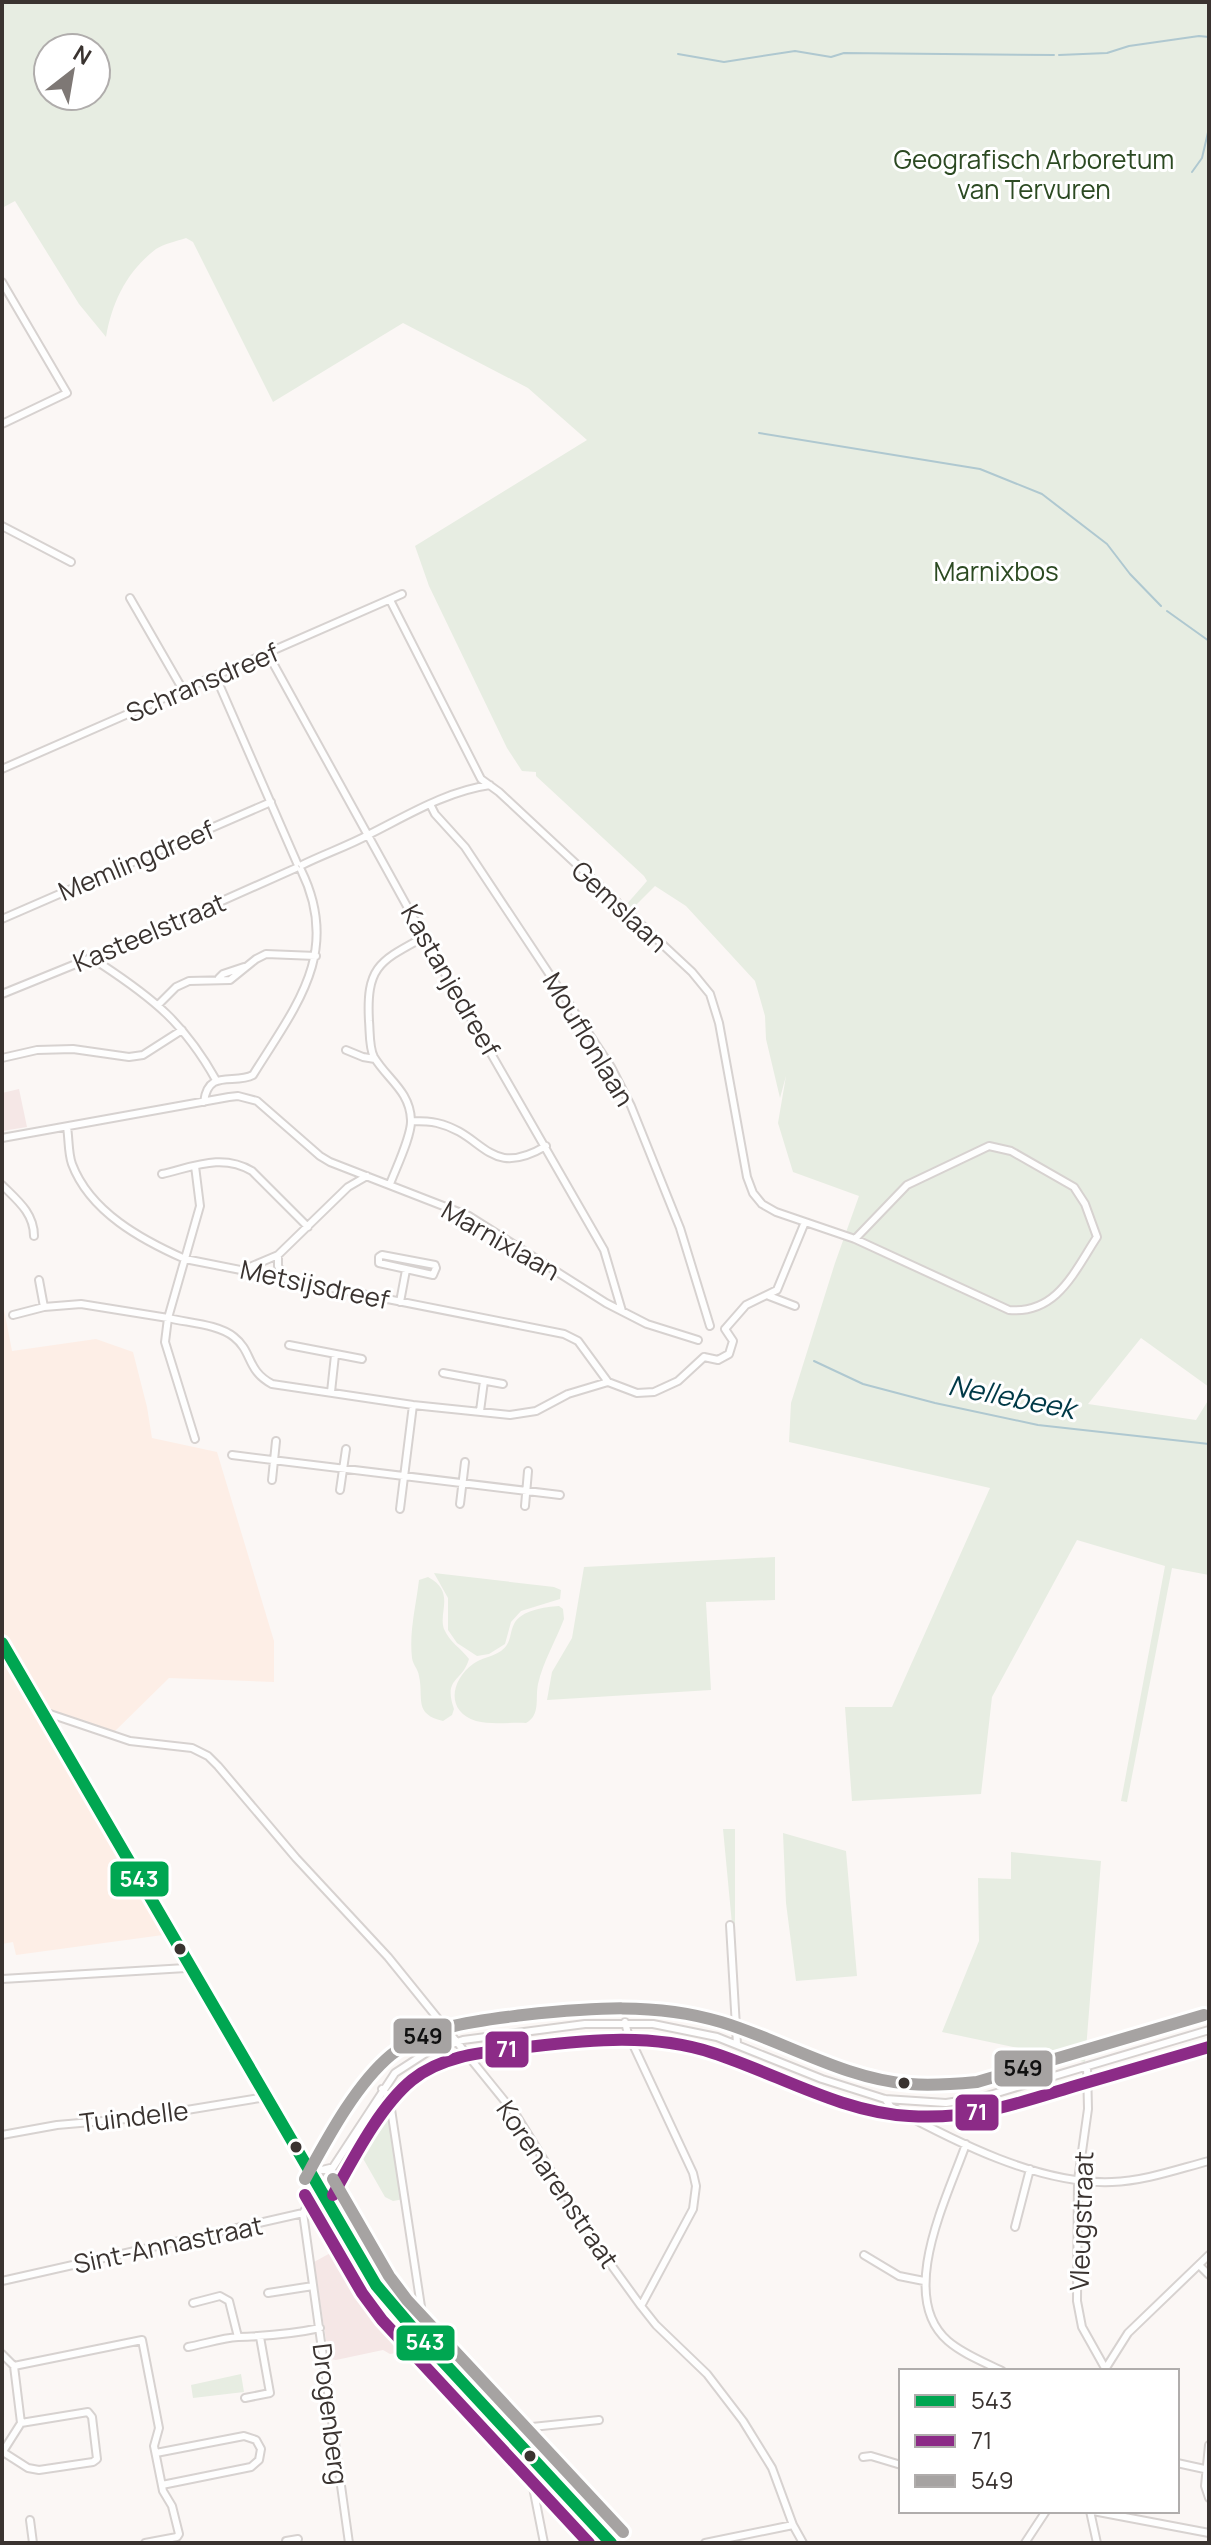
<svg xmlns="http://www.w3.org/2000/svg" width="1211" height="2545" font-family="Manrope,sans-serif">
<rect width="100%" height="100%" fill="#fbf7f5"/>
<path fill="#fdeee6" d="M2,1299L12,1351L96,1339L133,1352L147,1407L152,1438L217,1452L274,1641V1682L169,1678L111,1735L51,1716L2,1632Z
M2,1655L24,1692L163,1935L16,1955L13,1942L2,1944Z"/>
<path fill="#f5e7e6" d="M19,1089L27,1127L2,1131V1093Z
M345,2245L378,2301L421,2349L390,2354L383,2350L336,2360L329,2359L314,2262Z"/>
<path fill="#e7ede2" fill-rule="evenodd" d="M2,2H1209V1387L1141,1338L1088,1404L1196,1420L1209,1399V1575L1172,1568L1127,1802L1121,1801L1165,1566L1077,1540L992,1697L981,1794L852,1801L845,1707H892L990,1488L789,1442L791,1403L835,1263L859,1196L793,1172L778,1123L786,1076L780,1098L766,1039L765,1016L755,981L686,906L655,886L631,910L626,905L647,881L644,876L536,776V772L522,771L507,748L429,586L415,546L587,440L528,388L403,323L273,402L193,242L186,238C177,241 164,244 156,249C127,271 112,302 106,337L79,304L15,201L2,208ZM48,48H96V96H48Z
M775,1557V1600L706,1602L711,1690L547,1700L552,1672L572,1638L584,1567Z
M434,1573L554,1587L561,1590L560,1599L521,1611L511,1622L505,1644L489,1654L477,1656L457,1643L448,1630V1598Z
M428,1577C456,1592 438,1612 444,1629C450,1643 461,1648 469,1659C462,1683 443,1677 454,1709L452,1715L443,1721C413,1714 424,1698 419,1676C418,1669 413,1665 412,1658C409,1632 416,1606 419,1580Z
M559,1606L563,1609L564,1619C556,1640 543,1662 538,1684C535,1698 541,1715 526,1723C511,1722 491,1725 476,1721C445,1711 451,1680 473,1664C481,1658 492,1657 501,1651C512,1643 509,1634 514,1624C521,1610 545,1607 559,1606Z
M723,1829H735V1924H732Z
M783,1833L846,1851L857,1976L796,1981L786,1903Z
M1011,1852L1101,1861L1085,2062L942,2032L979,1941L978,1878L1011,1879Z
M383,2095L388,2097L404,2199L393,2201L385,2197L353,2141Z
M241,2374L244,2392L193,2398L191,2385Z"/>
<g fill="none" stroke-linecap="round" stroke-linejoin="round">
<path stroke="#afc8d0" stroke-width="2" d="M678,54L724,62L795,51L831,57L844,53L1054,55
M1059,55L1107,53L1129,46L1199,36L1209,37
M1192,172L1202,158L1209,128
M759,433L980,469L1042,494L1107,544L1130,574L1161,606
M1167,611L1209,641
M814,1361L863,1384L935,1403L1038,1425L1209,1444"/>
<g stroke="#d7d2d0" stroke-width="10">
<path id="minor" d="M2,282L67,393L2,424
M2,526L71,562
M130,598L183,690
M390,600L481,779L499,792L692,972L710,994L719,1023L747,1177L753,1193L762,1204L776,1212L855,1239L1009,1310C1057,1314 1074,1272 1097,1237L1085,1204L1074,1187L1011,1151L989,1146L907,1185L855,1239
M268,654L424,937L604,1250L622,1311
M215,675L297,863
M2,769L402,594
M430,804L435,814L465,847L611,1067L631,1106L680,1228L710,1326
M302,865C324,854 348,846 370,834C408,815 447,791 490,785
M2,919L271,802
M95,956L101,964C154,999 184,1023 216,1080
M219,978L223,974L244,967
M2,994L130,942L296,868
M159,1004L176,987L189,981L230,980L256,959L266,954L316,956
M346,1050L363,1057L375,1059
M2,1058L37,1050L73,1049L129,1057L143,1055L182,1030
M204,1102C208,1068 234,1085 253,1075C295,1007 342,953 301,870
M412,1121C420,1121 429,1121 437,1123C485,1134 488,1180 546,1146
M67,1127C69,1139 68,1153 72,1164C90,1212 142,1240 185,1259L564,1334L578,1341L608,1382
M2,1138L229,1097L238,1096L257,1101L320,1156L330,1162L469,1216L606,1303L647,1324L698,1340
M195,1166L200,1206L168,1318C188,1323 218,1324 234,1337C253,1352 246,1370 272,1384L413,1405L510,1415L536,1411L568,1394L608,1382L637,1393L654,1392L678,1381L704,1357
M162,1174C193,1167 222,1153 252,1171L308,1227
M390,1184C396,1168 412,1135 411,1120C410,1091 387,1079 374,1057C369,1048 370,1032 369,1021C366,966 380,961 424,937
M2,1185C17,1200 34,1213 34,1236
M278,1255V1266L284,1278
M382,1255L435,1265L436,1268L433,1275L379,1263V1257Z
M245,1269L278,1255L348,1187L367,1176
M39,1280L44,1307
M769,1296L795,1306
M400,1302L406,1270
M13,1315L44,1307L81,1304L168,1318L165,1342L195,1439
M725,1329L746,1305L777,1290L805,1222
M289,1345L362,1359
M704,1357L718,1360L729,1354L733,1341L725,1329
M443,1373L503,1384
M331,1392L335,1355
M480,1411L484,1381
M232,1455L560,1495
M272,1480L276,1441
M340,1490L346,1449
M460,1504L465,1462
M525,1506L528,1471
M400,1509L413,1405
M44,1716L50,1714L130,1741L192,1748L208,1756L218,1766L296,1858L388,1957L516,2115L596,2244L641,2306L656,2325L707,2374L743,2421L772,2468L793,2525L803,2543
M730,1925L737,2044
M2,1979L186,1968L190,1965
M625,2022L628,2034L693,2173L696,2186L693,2209L641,2306
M1087,2067L1088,2109L1078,2180L1077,2301L1082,2327L1105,2368
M382,2089L389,2096L425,2333L422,2339
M885,2099L891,2107C954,2141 1039,2185 1112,2182C1145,2181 1178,2169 1209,2161
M2,2135L57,2125L138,2118L266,2097
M966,2144C948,2196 896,2296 948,2341C963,2354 984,2362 1002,2371
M307,2167L322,2170L330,2168
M303,2213L349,2543
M1015,2227L1030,2169
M864,2255L899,2276L924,2281
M1199,2265L1209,2275
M2,2281L303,2213L395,2073L429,2051L463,2040L585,2024H653L717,2037L822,2079L885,2099L946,2103L980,2098L1209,2030
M268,2293L313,2286
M193,2303L220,2296L229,2301L238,2337
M188,2347C204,2344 222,2338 238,2337C266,2336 293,2334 320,2328
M2,2354L14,2366L21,2423L2,2453
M14,2366L142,2340L159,2428L154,2446L163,2491L172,2506L179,2534L177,2537L145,2543
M1104,2371L1128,2333L1209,2255
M245,2398L270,2393L260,2337
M508,2432L513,2429L599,2420
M1209,2445L1205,2486L1209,2498
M3,2452L28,2468L39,2470L93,2462L97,2459L92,2417L88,2412L21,2423
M156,2453L244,2436L256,2440L261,2449L259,2460L251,2467L162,2485
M863,2457L871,2456L901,2465
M532,2458L530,2472L544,2543
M1177,2463L1209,2470
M1090,2511L1097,2543
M1093,2511L1209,2533
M30,2520L33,2543
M286,2543V2541L298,2539
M705,2543L793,2525
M1025,2543L1046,2511"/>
</g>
<g stroke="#cbc3c0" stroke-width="12">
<path id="major" d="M2,1643L376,2285L422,2339L611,2543"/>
</g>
<use href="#minor" stroke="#fefefe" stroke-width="6"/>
<use href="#major" stroke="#f8f4f2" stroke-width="8"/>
<g stroke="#fff" stroke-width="18">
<path id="bus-1" d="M2,1643L376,2285L422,2339L611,2543"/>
</g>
<g stroke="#fff" stroke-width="18">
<path id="bus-2" d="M305,2195L362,2293L382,2320L589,2543
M333,2195C353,2159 380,2106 412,2080C444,2054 488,2052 527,2047C590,2040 652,2033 713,2053C778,2074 840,2112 909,2116C973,2120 1016,2104 1075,2086C1120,2073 1164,2060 1209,2047"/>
</g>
<g stroke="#fff" stroke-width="18">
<path id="bus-3" d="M305,2179C327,2139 356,2084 391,2055C428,2025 477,2021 523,2015C590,2008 655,2002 721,2022C784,2041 844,2079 910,2084C933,2086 955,2084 977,2082L1204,2015
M333,2179L389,2276L407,2300L623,2532"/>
</g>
<use href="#bus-1" stroke="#00a651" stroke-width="12"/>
<use href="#bus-2" stroke="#8c2b87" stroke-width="12"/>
<use href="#bus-3" stroke="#a6a3a2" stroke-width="12"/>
</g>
<g fill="#3a3330" stroke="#fff" stroke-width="3">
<circle cx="180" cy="1949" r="7"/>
<circle cx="904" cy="2083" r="7"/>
<circle cx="296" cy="2147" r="7"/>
<circle cx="530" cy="2456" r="7"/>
</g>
<g text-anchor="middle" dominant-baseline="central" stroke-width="6" stroke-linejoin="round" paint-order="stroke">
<g font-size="26" fill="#2c4a22" stroke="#fff">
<text x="1034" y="159">Geografisch Arboretum<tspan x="1034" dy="30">van Tervuren</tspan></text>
<text x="996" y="571">Marnixbos</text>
</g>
<g font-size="26" fill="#3a3330" stroke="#fff">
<text transform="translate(202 682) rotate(-23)">Schransdreef</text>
<text transform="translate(136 860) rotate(-23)">Memlingdreef</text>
<text transform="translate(620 906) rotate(43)">Gemslaan</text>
<text transform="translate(149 932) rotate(-23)">Kasteelstraat</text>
<text transform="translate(451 980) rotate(60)">Kastanjedreef</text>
<text transform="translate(589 1039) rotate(59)">Mouflonlaan</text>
<text transform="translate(501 1240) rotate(30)">Marnixlaan</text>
<text transform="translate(315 1284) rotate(12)">Metsijsdreef</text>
<text transform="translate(134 2116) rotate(-7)">Tuindelle</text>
<text transform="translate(558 2184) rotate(56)">Korenarenstraat</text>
<text transform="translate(1081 2221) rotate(-88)">Vleugstraat</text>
<text transform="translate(168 2244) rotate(-12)">Sint-Annastraat</text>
<text transform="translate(331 2414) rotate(83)">Drogenberg</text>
</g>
<g font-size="28" font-style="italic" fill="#003947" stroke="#fff">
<text transform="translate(1012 1396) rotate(11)">Nellebeek</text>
</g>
</g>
<g stroke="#fff" stroke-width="3">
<rect x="109" y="1860" width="61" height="38" rx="8" fill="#00a651"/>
<rect x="392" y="2017" width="61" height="38" rx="8" fill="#a6a3a2"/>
<rect x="484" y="2030" width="46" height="39" rx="8" fill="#8c2b87"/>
<rect x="993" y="2049" width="61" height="39" rx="8" fill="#a6a3a2"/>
<rect x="954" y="2093" width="46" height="39" rx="8" fill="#8c2b87"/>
<rect x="395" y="2324" width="61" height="38" rx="8" fill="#00a651"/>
</g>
<g font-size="22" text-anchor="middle" font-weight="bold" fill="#fff">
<text x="139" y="1887">543</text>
<text x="507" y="2057">71</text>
<text x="977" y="2120">71</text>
<text x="425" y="2350">543</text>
</g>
<g font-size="22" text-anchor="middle" font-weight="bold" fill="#111">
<text x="423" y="2044">549</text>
<text x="1023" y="2076">549</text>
</g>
<rect width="1211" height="2545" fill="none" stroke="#3a3330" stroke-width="8"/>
<rect x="899" y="2369" width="280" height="144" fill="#ffffff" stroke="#b0adac" stroke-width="2"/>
<rect x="915" y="2395" width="40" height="12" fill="#00a651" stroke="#b0adac" stroke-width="2"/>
<text x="971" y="2409" font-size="24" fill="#3a3330">543</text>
<rect x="915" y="2435" width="40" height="12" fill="#8c2b87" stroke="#b0adac" stroke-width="2"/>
<text x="971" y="2449" font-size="24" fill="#3a3330">71</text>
<rect x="915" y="2475" width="40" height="12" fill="#a6a3a2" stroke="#b0adac" stroke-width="2"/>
<text x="971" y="2489" font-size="24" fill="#3a3330">549</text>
<g transform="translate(72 72) rotate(31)"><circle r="38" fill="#ffffff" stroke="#b0adac" stroke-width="2"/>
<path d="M0-6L14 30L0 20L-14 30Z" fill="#7e7875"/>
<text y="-12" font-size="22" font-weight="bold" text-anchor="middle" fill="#3a3330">N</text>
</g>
</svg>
